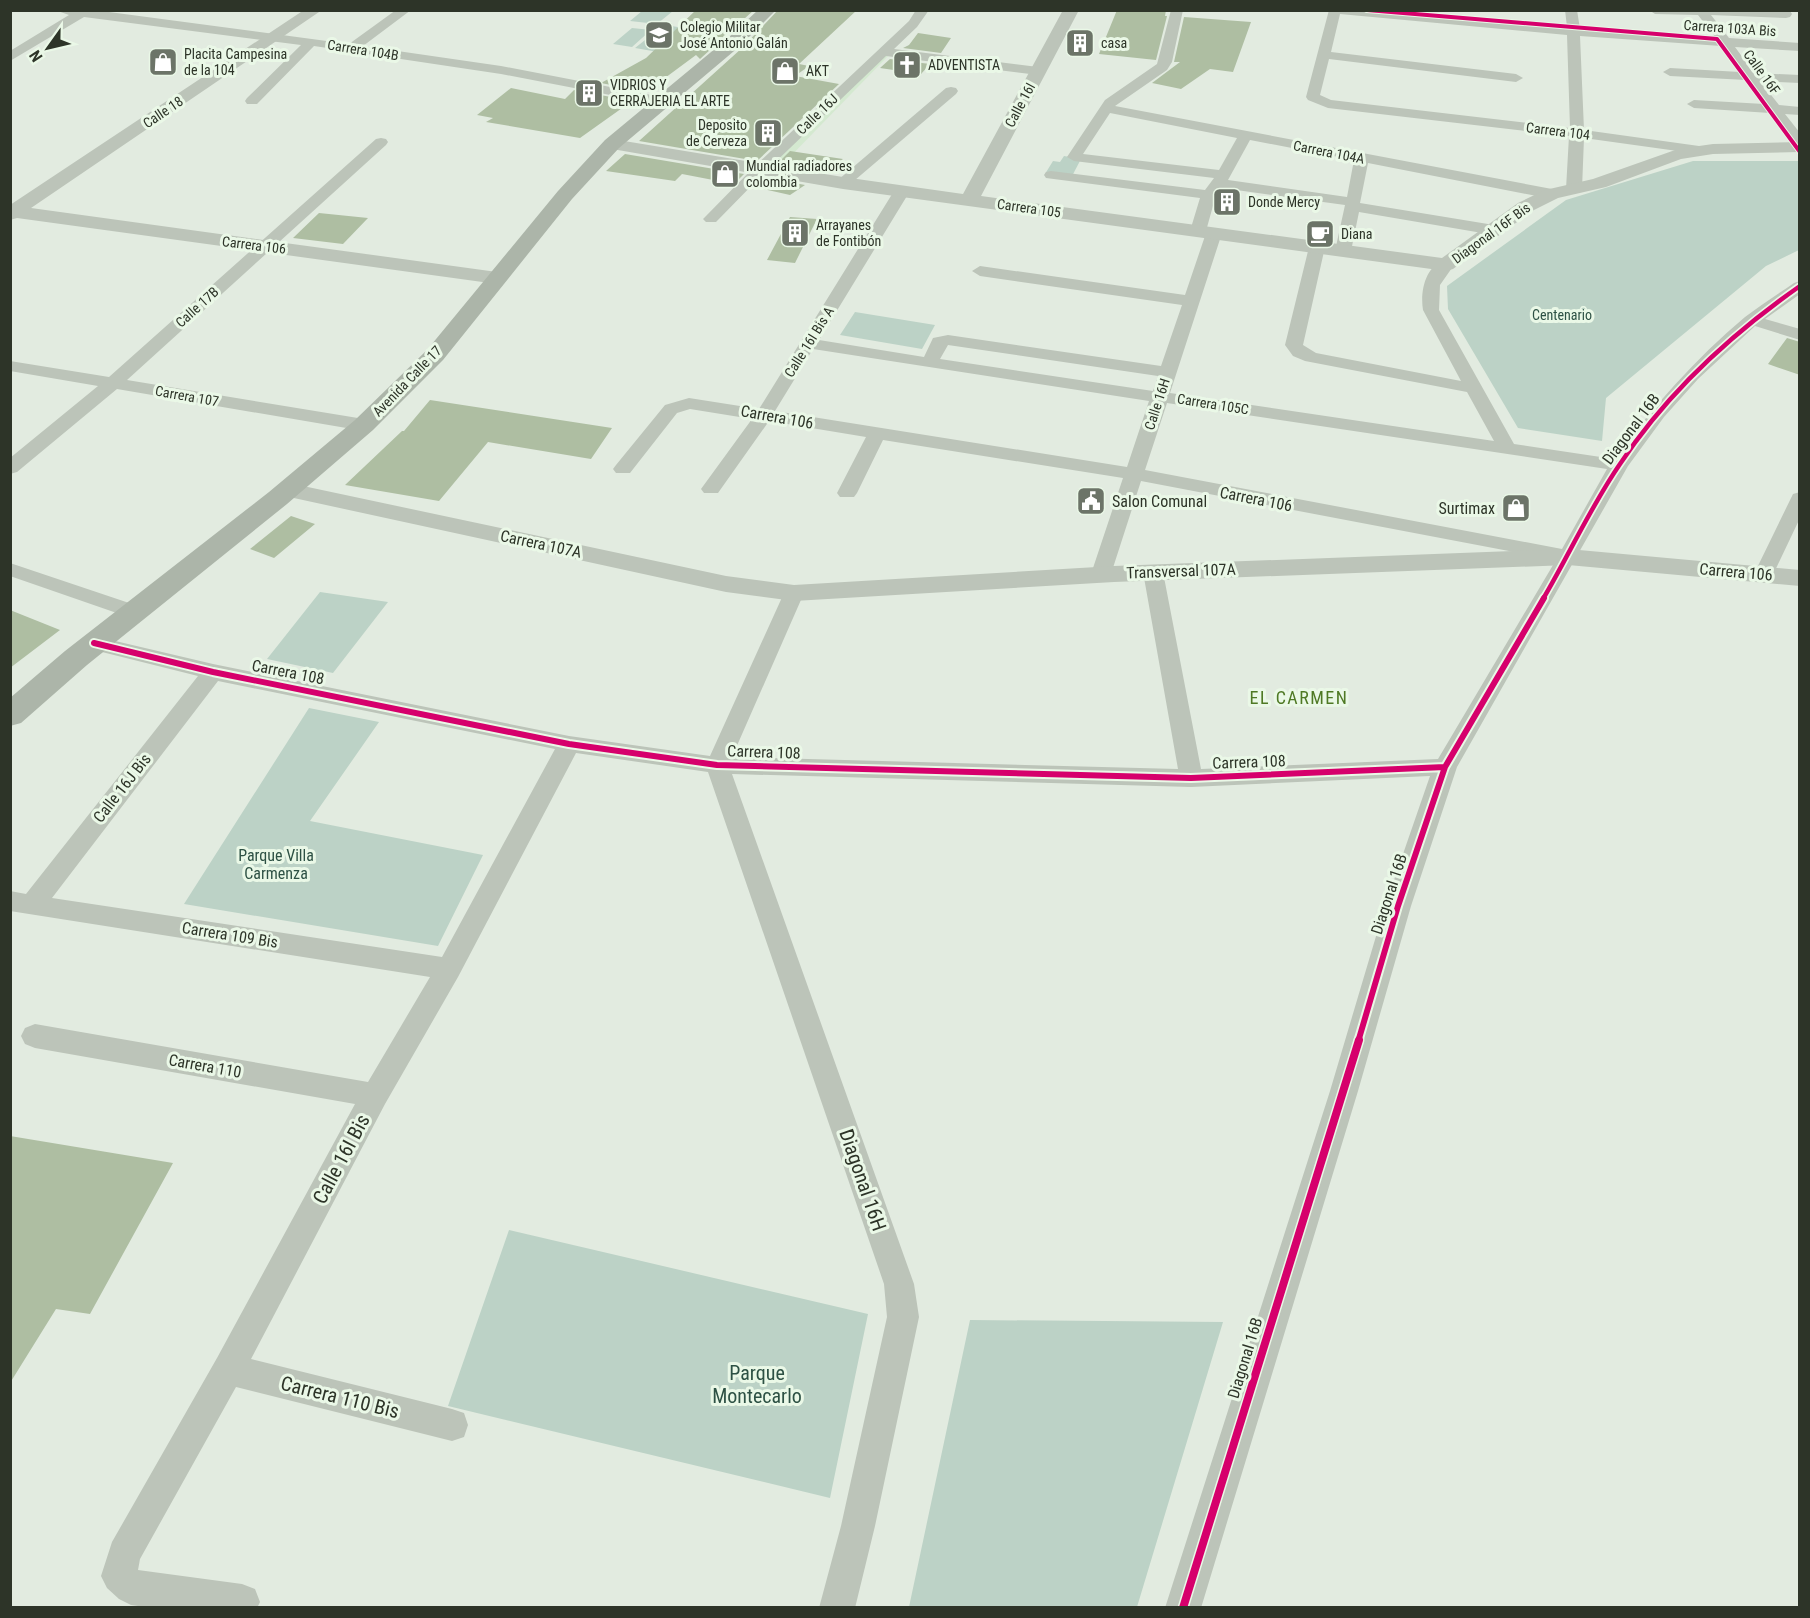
<svg xmlns="http://www.w3.org/2000/svg" width="1810" height="1618" font-family="'Roboto Condensed',sans-serif">
<rect width="100%" height="100%" fill="#e2ebe0"/>
<path fill="#bcd2c6" d="M642,11V10L673,11L657,24L630,21Z
M664,25L692,29L664,53L635,48Z
M632,28L651,30L632,47L613,44Z
M1064,156L1081,159L1071,178L1045,174L1053,161L1060,162Z
M1693,161H1799V250L1766,266L1606,398L1602,441L1518,428L1448,309L1447,286L1566,200Z
M855,312L935,325L922,349L840,335Z
M320,592L388,602L333,673L267,659Z
M309,708L379,722L310,821L483,855L438,946L184,904Z
M509,1230L868,1314L830,1498L448,1406Z
M970,1320L1223,1322L1137,1607H909Z"/>
<path fill="#d4e9d0" d="M882,54L889,55L781,166L772,164Z"/>
<path fill="#aebea2" d="M696,10H754L700,59L696,55L646,92L601,83L646,58Z
M778,10H857L799,64L809,66L795,76L839,84L757,161L639,141L742,48Z
M1117,10H1166L1165,16H1167L1156,60L1099,54Z
M1184,17L1251,22L1233,72L1210,69L1181,89L1152,83L1180,62H1174Z
M918,33L951,38L941,53L903,48L909,45Z
M890,59L930,64L921,74L880,68Z
M511,88L565,99L574,90L632,101L580,138L486,122L493,118L477,115Z
M790,151L843,159L825,172L777,164Z
M625,154L744,174L734,184L682,174L675,181L606,171Z
M763,177L805,185L790,195L754,187Z
M319,213L368,218L343,244L293,238Z
M790,217L817,219L795,263L767,260Z
M1787,338L1800,342V375L1768,364Z
M430,400L612,428L591,459L488,442L439,501L345,485L402,431H404Z
M291,516L315,524L274,558L250,549Z
M10,610L60,630L10,668Z
M10,1136L173,1163L90,1314L56,1309L10,1383Z"/>
<g fill="none" stroke-linecap="round" stroke-linejoin="round">
<path fill="#bcc4b9" fill-rule="evenodd" d="M55,10H94L349,44L396,10H411L363,46L501,66L662,97L669,101L662,105L501,74L314,46L257,104H247L245,101L247,98L301,45L84,17L10,61V51L69,15Z
M916,10H929L917,27L894,49L1038,67L1045,71L1038,75L886,56L765,172L716,222H706L703,219L706,216L755,166L909,21Z
M1171,10H1183L1172,62L1167,70L1115,106L1552,189L1560,194L1552,199L1368,163L1360,203L1494,225L1502,230L1494,235L1359,212L1351,251L1343,256L1335,251L1345,205L1222,188L1216,195L1206,231L1198,236L1190,231L1200,198L1046,178L1044,175L1046,172L1051,171L1205,190L1214,178L1074,161L1067,157L1105,100L1157,64ZM1110,113L1237,138L1219,170L1083,154ZM1250,140L1354,160L1347,197L1228,180Z
M1329,10H1382L1567,27L1565,10H1577L1580,29L1715,37L1698,15L1655,14L1649,10L1790,11L1792,14L1790,17L1786,18L1711,15L1729,38L1800,43V51L1735,47L1754,73L1800,75V83L1760,81L1779,105L1800,107V115L1785,114L1800,133V148L1795,147L1770,113L1694,108L1687,104L1694,100L1764,104L1746,80L1670,76L1663,72L1670,68L1740,72L1721,46L1580,36L1584,130L1699,146L1706,150L1699,154L1584,138L1582,189L1579,192H1569L1566,189L1569,136L1328,108L1308,100L1306,97ZM1340,14L1567,35L1570,128L1331,100L1320,95L1329,59L1516,82L1523,78L1516,74L1331,52Z
M951,87L956,88L958,91L956,94L848,186H838L836,183L838,180L946,88Z
M381,138L386,139L388,142L386,145L127,380L364,419L371,421L373,425L371,429L364,431L117,389L17,472L10,474V458L98,386L10,371V361L109,377L376,139Z
M902,186L910,191L819,340L924,357L933,338L948,335L1161,366L1182,305L980,276L972,271L980,266L1185,295L1206,233L1214,228L1222,233L1170,393L1494,441L1467,392L1305,361L1293,356L1285,345L1309,247L1317,242L1325,247L1303,345L1316,353L1461,381L1423,310C1420,292 1425,265 1446,260L1454,265L1440,285L1439,310L1514,444L1614,459C1653,407 1695,359 1745,317C1761,305 1778,294 1794,283L1800,281V294L1765,319L1800,329V340L1755,326L1698,379L1664,417L1628,466L1457,767L1411,906L1358,1091L1201,1608H1165L1330,1091L1385,906L1430,776L1191,787L732,774L914,1284L919,1317L875,1526L855,1608H819L841,1526L887,1317L884,1284L708,772L576,753L458,977L385,1104L251,1359L452,1409L464,1413L468,1425L464,1437L452,1441L236,1387L140,1559L138,1570L242,1584L255,1589L260,1602L257,1608H152L131,1605L119,1599L107,1588L101,1576L112,1542L217,1358L355,1104L35,1048L25,1044L21,1036L25,1028L35,1024L368,1082L430,977L10,911V891L26,894L198,676L86,648L83,643L86,638L94,636L213,664L569,736L710,756L784,593L787,588L794,586L801,588L804,593L732,757L1178,769L1143,572L1146,567L1153,565L1160,567L1163,572L1201,769L1438,759L1556,560L1141,481L1111,574L1108,579L1101,581L1094,579L1091,574L1123,478L883,440L857,493L854,497H840L837,493L866,437L769,421L718,493H704L701,489L752,419L690,409L677,413L630,473H616L613,469L616,465L665,405L689,398L759,409L894,191ZM948,345L1158,376L1153,391L940,359ZM813,349L1149,401L1127,467L775,411ZM1167,403L1607,469L1562,549L1145,470ZM218,681L555,749L442,957L52,898Z
M1800,492V518L1771,579L1764,581L1757,579L1754,574L1793,494Z
M10,563L141,607L145,612L141,617L134,619L10,576Z"/>
<path fill="#bcc4b9" fill-rule="evenodd" d="M304,10H322L31,208L497,272L504,274L507,278L504,282L497,284L17,218L10,220V205Z
M1063,10H1079L981,196L1442,258L1518,203L1545,190L1593,179L1678,149L1713,144L1800,142V152L1713,154L1681,159L1606,187L1558,198L1532,211L1453,269L1446,271L843,189L612,149L606,148L603,144L606,140L612,139L843,177L963,194Z
M289,483L726,576L794,585L1114,566L1568,549L1800,570V586L1568,565L1114,582L794,601L726,592L280,495L277,490L280,485Z"/>
<path fill="#acb5a9" fill-rule="evenodd" d="M758,10H776L740,46L619,148L572,199L443,360L373,430L287,504L87,665L21,723L10,726V698L65,651L269,492L355,420L427,350L558,191L605,140L728,38Z"/>
<g stroke="#eaf8e7" stroke-width="6">
<path id="cycleway-far3" d="M1367,10L1717,39L1800,152"/>
</g>
<g stroke="#eaf8e7" stroke-width="8">
<path id="cycleway-far2" d="M1543,599C1569,555 1591,506 1620,464C1667,393 1730,335 1800,286"/>
</g>
<g stroke="#eaf8e7" stroke-width="10">
<path id="cycleway-far1" d="M94,643L213,672L569,744L717,765L1191,778L1445,767
M1358,1042L1398,906L1445,767L1544,598"/>
</g>
<g stroke="#eaf8e7" stroke-width="11">
<path id="cycleway" d="M1183,1608L1359,1040"/>
</g>
<use href="#cycleway-far3" stroke="#d6006c" stroke-width="4"/>
<use href="#cycleway-far2" stroke="#d6006c" stroke-width="4.5"/>
<use href="#cycleway-far1" stroke="#d6006c" stroke-width="6"/>
<use href="#cycleway" stroke="#d6006c" stroke-width="8"/>
</g>
<defs>
<g id="school-square" transform="scale(1.5)"><rect x="-9" y="-9" width="18" height="18" rx="4" fill="#6c7468" stroke="#eaf8e7"/><path d="M0-5L7-2L0 1L-7-2ZM-4 1L0 2.5L4 1V4Q0 6-4 4Z" fill="#fff"/></g>
<g id="building-square" transform="scale(1.5)"><rect x="-9" y="-9" width="18" height="18" rx="4" fill="#6c7468" stroke="#eaf8e7"/><path d="M-4-6H4V6H1V3H-1V6H-4ZM-2.5-4.3h1.7v1.8h-1.7ZM.8-4.3h1.7v1.8H.8ZM-2.5-1h1.7V.8h-1.7ZM.8-1h1.7V.8H.8Z" fill="#fff"/></g>
<g id="shop-square" transform="scale(1.5)"><rect x="-9" y="-9" width="18" height="18" rx="4" fill="#6c7468" stroke="#eaf8e7"/><path d="M-5-2.5h2.3a2.7 3.5 0 0 1 5.4 0H5L5.5 6h-11ZM-1.5-2.5h3a1.5 2.3 0 0 0-3 0Z" fill="#fff"/></g>
<g id="church-square" transform="scale(1.5)"><rect x="-9" y="-9" width="18" height="18" rx="4" fill="#6c7468" stroke="#eaf8e7"/><path d="M-1.2-6h2.4v3.5h3.3v2.4h-3.3V6h-2.4V-.1h-3.3v-2.4h3.3Z" fill="#fff"/></g>
<g id="cafe-square" transform="scale(1.5)"><rect x="-9" y="-9" width="18" height="18" rx="4" fill="#6c7468" stroke="#eaf8e7"/><path d="M-5.5-4.5H6V0H3Q3 3.5 0 3.5H-2.5Q-5.5 3.5-5.5 0ZM3-3.2v2h1.7v-2ZM-6 4.5H4V6H-6Z" fill="#fff"/></g>
<g id="civic-square" transform="scale(1.5)"><rect x="-9" y="-9" width="18" height="18" rx="4" fill="#6c7468" stroke="#eaf8e7"/><path d="M-.6-6.5H3V-4.5H.6V-3L4-1V1h2V6H-6V1h2V-1L-.6-3ZM-1.2 2.5V6h2.4V2.5Z" fill="#fff"/></g>
</defs>
<g fill-rule="evenodd">
<use href="#school-square" x="659" y="35"/>
<use href="#building-square" x="1080" y="43"/>
<use href="#shop-square" x="163" y="62"/>
<use href="#church-square" x="907" y="65"/>
<use href="#shop-square" x="785" y="71"/>
<use href="#building-square" x="589" y="93"/>
<use href="#building-square" x="768" y="133"/>
<use href="#shop-square" x="725" y="174"/>
<use href="#building-square" x="1227" y="202"/>
<use href="#building-square" x="795" y="233"/>
<use href="#cafe-square" x="1320" y="234"/>
<use href="#civic-square" x="1091" y="501"/>
<use href="#shop-square" x="1516" y="508"/>
</g>
<g text-anchor="middle" dominant-baseline="central" stroke-width="6" stroke-linejoin="round" paint-order="stroke">
<g font-size="14" fill="#2d3428" stroke="#eaf8e7" text-anchor="start">
<text x="680" y="27">Colegio Militar<tspan x="680" dy="16">José Antonio Galán</tspan></text>
<text x="1101" y="43">casa</text>
<text x="184" y="54">Placita Campesina<tspan x="184" dy="16">de la 104</tspan></text>
<text x="928" y="65">ADVENTISTA</text>
<text x="806" y="71">AKT</text>
<text x="610" y="85">VIDRIOS Y<tspan x="610" dy="16">CERRAJERIA EL ARTE</tspan></text>
<text x="747" y="125" text-anchor="end">Deposito<tspan x="747" dy="16">de Cerveza</tspan></text>
<text x="746" y="166">Mundial radiadores<tspan x="746" dy="16">colombia</tspan></text>
<text x="1248" y="202">Donde Mercy</text>
<text x="816" y="225">Arrayanes<tspan x="816" dy="16">de Fontibón</tspan></text>
<text x="1341" y="234">Diana</text>
</g>
<g font-size="14" fill="#2d3428" stroke="#eaf8e7">
<text transform="translate(1730 28) rotate(4)">Carrera 103A Bis</text>
<text transform="translate(363 50) rotate(9)">Carrera 104B</text>
<text transform="translate(1762 72) rotate(54)">Calle 16F</text>
<text transform="translate(1020 105) rotate(-62)">Calle 16I</text>
<text transform="translate(163 112) rotate(-34)">Calle 18</text>
<text transform="translate(817 114) rotate(-44)">Calle 16J</text>
<text transform="translate(1558 131) rotate(7)">Carrera 104</text>
<text transform="translate(1329 152) rotate(11)">Carrera 104A</text>
<text transform="translate(1029 208) rotate(8)">Carrera 105</text>
<text transform="translate(1491 233) rotate(-36)">Diagonal 16F Bis</text>
<text transform="translate(254 245) rotate(7)">Carrera 106</text>
<text transform="translate(197 307) rotate(-42)">Calle 17B</text>
<text transform="translate(809 342) rotate(-58)">Calle 16I Bis A</text>
<text transform="translate(407 381) rotate(-46)">Avenida Calle 17</text>
<text transform="translate(187 396) rotate(10)">Carrera 107</text>
<text transform="translate(1157 404) rotate(-72)">Calle 16H</text>
<text transform="translate(1213 404) rotate(9)">Carrera 105C</text>
</g>
<g font-size="14" fill="#2d5144" stroke="#eaf8e7">
<text x="1562" y="315">Centenario</text>
</g>
<g font-size="16" fill="#2d3428" stroke="#eaf8e7">
<text transform="translate(777 417) rotate(10)">Carrera 106</text>
<text transform="translate(1631 429) rotate(-53)">Diagonal 16B</text>
<text transform="translate(1256 499) rotate(11)">Carrera 106</text>
<text transform="translate(541 544) rotate(12)">Carrera 107A</text>
<text transform="translate(1181 571) rotate(-2)">Transversal 107A</text>
<text transform="translate(1736 572) rotate(5)">Carrera 106</text>
<text transform="translate(288 672) rotate(11)">Carrera 108</text>
<text transform="translate(764 752) rotate(2)">Carrera 108</text>
<text transform="translate(1249 762) rotate(-2)">Carrera 108</text>
<text transform="translate(122 788) rotate(-52)">Calle 16J Bis</text>
<text transform="translate(1389 894) rotate(-72)">Diagonal 16B</text>
<text transform="translate(230 935) rotate(9)">Carrera 109 Bis</text>
<text transform="translate(205 1066) rotate(10)">Carrera 110</text>
<text transform="translate(1245 1358) rotate(-73)">Diagonal 16B</text>
</g>
<g font-size="16" fill="#2d3428" stroke="#eaf8e7" text-anchor="start">
<text x="1112" y="501">Salon Comunal</text>
<text x="1495" y="508" text-anchor="end">Surtimax</text>
</g>
<g font-size="16" fill="#2d5144" stroke="#eaf8e7">
<text x="276" y="855">Parque Villa<tspan x="276" dy="18">Carmenza</tspan></text>
</g>
<g font-size="18" letter-spacing="1.5" fill="#4f7925" stroke="#eaf8e7">
<text x="1299" y="697">EL CARMEN</text>
</g>
<g font-size="20" fill="#2d3428" stroke="#eaf8e7">
<text transform="translate(341 1159) rotate(-62)">Calle 16I Bis</text>
<text transform="translate(863 1180) rotate(71)">Diagonal 16H</text>
<text transform="translate(340 1397) rotate(14)">Carrera 110 Bis</text>
</g>
<g font-size="20" fill="#2d5144" stroke="#eaf8e7">
<text x="757" y="1373">Parque<tspan x="757" dy="23">Montecarlo</tspan></text>
</g>
</g>
<rect width="1810" height="1618" fill="none" stroke="#2d3428" stroke-width="24"/>
<g transform="translate(48 48) rotate(236)" stroke="#eaf8e7" stroke-width="4.5" paint-order="stroke">
<path d="M0-4.5L10 22L0 15L-10 22Z" fill="#2d3428"/>
<text y="-9" font-size="16" font-weight="bold" text-anchor="middle" fill="#2d3428">N</text>
</g>
</svg>
